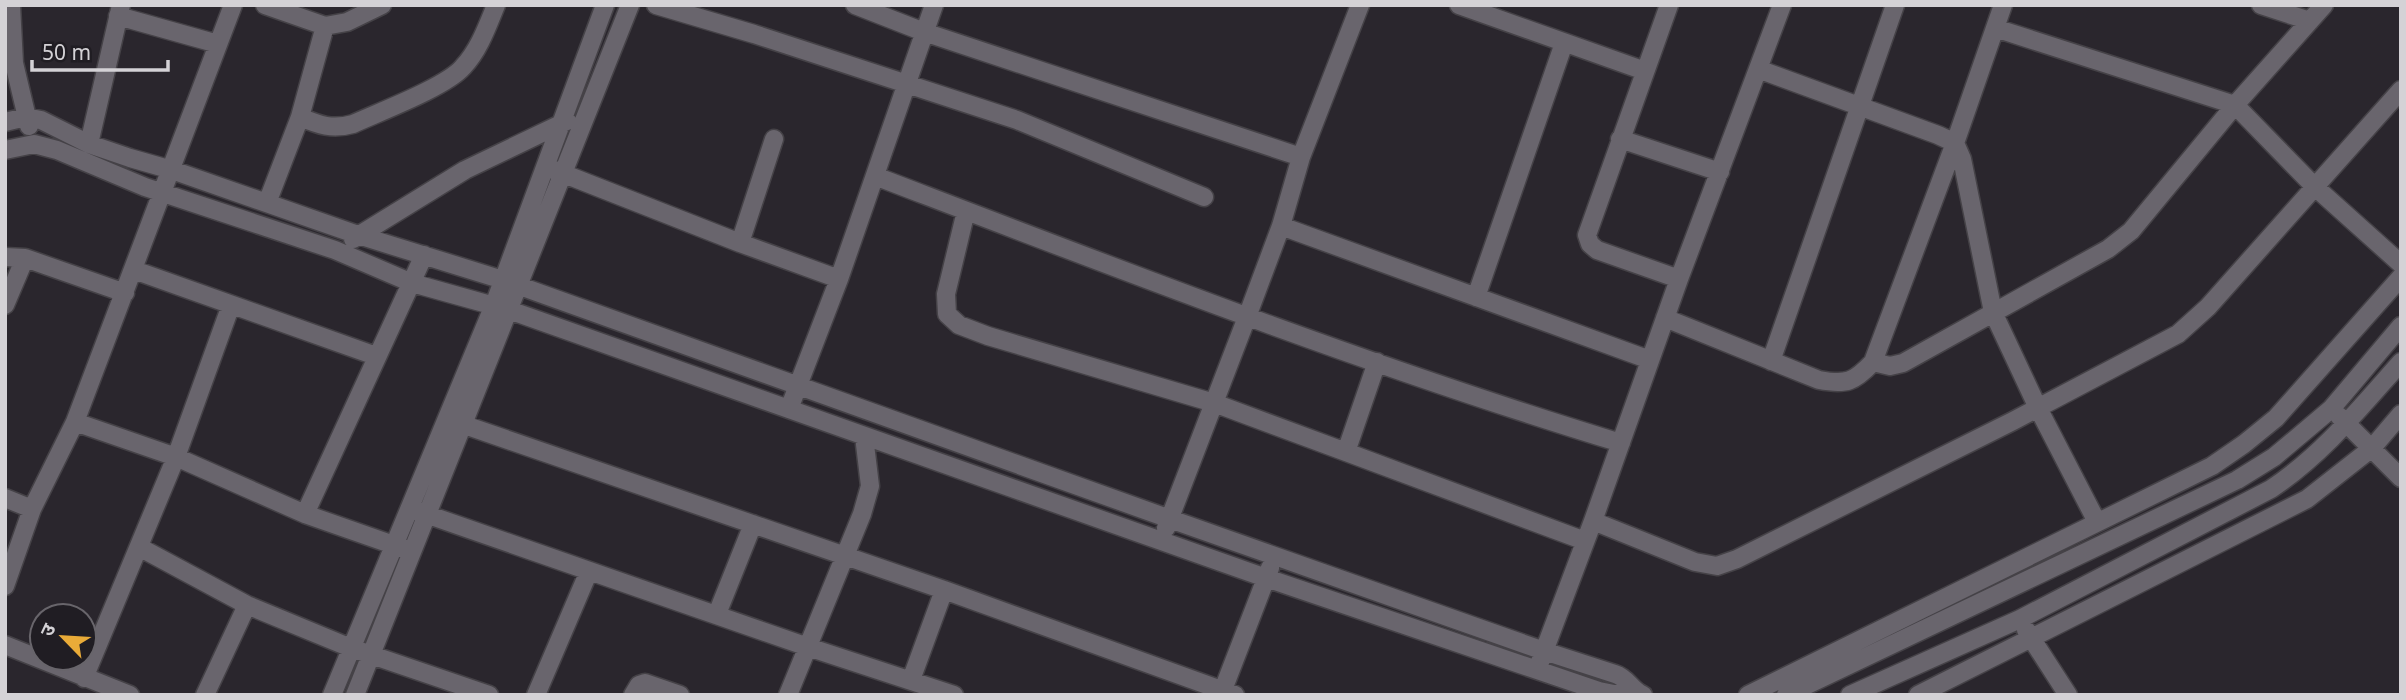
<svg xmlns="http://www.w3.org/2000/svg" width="2406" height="700" font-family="'Noto Sans','Noto Sans Devanagari',sans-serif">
<rect width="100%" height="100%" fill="#2a262d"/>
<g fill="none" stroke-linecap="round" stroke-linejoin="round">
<g stroke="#454247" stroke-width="21">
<path id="minor" d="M11,5L14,63L29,126
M265,5L325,26L347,22L382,5
M656,5L754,34L1017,120L1204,197
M855,5L924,32L1301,157
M1459,5L1645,71
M1669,5L1587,235L1590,244L1597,250L1679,279
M2261,5L2310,21
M118,16L218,44
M1995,28L2235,105L2314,186L2401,264
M1758,69L1938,135L1955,143L1962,159L1993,312L2038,408L2097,522
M300,117C319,125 332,130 353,124C379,112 446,87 463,67C479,50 487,27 496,5
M5,122L26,117L41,120L89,144L130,158L172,170L358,235L503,280L1170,519L1544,651L1615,674C1628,678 1631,690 1643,695
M1620,139L1720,172
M89,144L121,5
M5,150L34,144L57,150L145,187L335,250L412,283L509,310L1266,578L1599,691L1614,694L1636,692
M554,170L740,243L839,279
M875,176C1121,270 1368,366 1621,443
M267,203L300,117L325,26
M966,211L946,294L947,314L959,325L988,336L1214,403L1346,452
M1281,226L1650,360
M353,239L465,170L567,121
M740,243L774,139
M5,257L25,258L125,293
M134,270L376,356
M1476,297L1564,43
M5,305L25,258
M1665,318L1819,380C1847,385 1854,382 1873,362L1955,143L2003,5
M1771,361L1895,5
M1377,362L1346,452L1585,541
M1873,362L1890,366L1903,363L2108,249L2131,231L2235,105L2324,5
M789,409L839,279L934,5
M2339,416L2401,478
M453,421L944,590
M75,422L176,457L305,514L405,549
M5,498L32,509
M420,512L808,647L954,695
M305,514L424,255
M1593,521L1695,562L1717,566L1737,559L2013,421L2178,334L2208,307L2401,90
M1166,528L1247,317L1281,226L1301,157L1360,5
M139,547L247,605L351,648L489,695
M5,586L32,509L75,422L233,5
M717,614L753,524
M2026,630L2068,695
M5,645L130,695
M1540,662L1593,521L1679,279L1782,5
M84,678L176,457L231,305
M911,680L944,590L1235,695
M205,695L247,605
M332,695L494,305L605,5
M355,695L630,5
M536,695L589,571
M633,695L639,685L645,683L680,695
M788,695L862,514L870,486L864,436
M1221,695L1270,568
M1748,695L2212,466L2244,444L2276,418L2401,277
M1786,695L2237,480L2274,457L2331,409L2401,326
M1850,695L2020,619L2271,489C2322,455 2360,408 2401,362
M1918,695L2307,499L2372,448L2401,414"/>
</g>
<use href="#minor" stroke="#69656d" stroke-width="18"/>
</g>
<rect width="2406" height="700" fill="none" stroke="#d4d2d6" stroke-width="14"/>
<g transform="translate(63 637) rotate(295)"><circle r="33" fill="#201d23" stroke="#68656b" stroke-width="2"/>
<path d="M0-5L12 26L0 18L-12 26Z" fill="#e9ab38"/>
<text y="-10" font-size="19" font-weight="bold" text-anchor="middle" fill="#d4d2d6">उ</text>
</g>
<path d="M32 60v10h136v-10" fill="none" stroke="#d4d2d6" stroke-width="3.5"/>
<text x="42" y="60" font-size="21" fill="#d4d2d6" stroke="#201d23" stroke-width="5" paint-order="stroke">50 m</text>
</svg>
